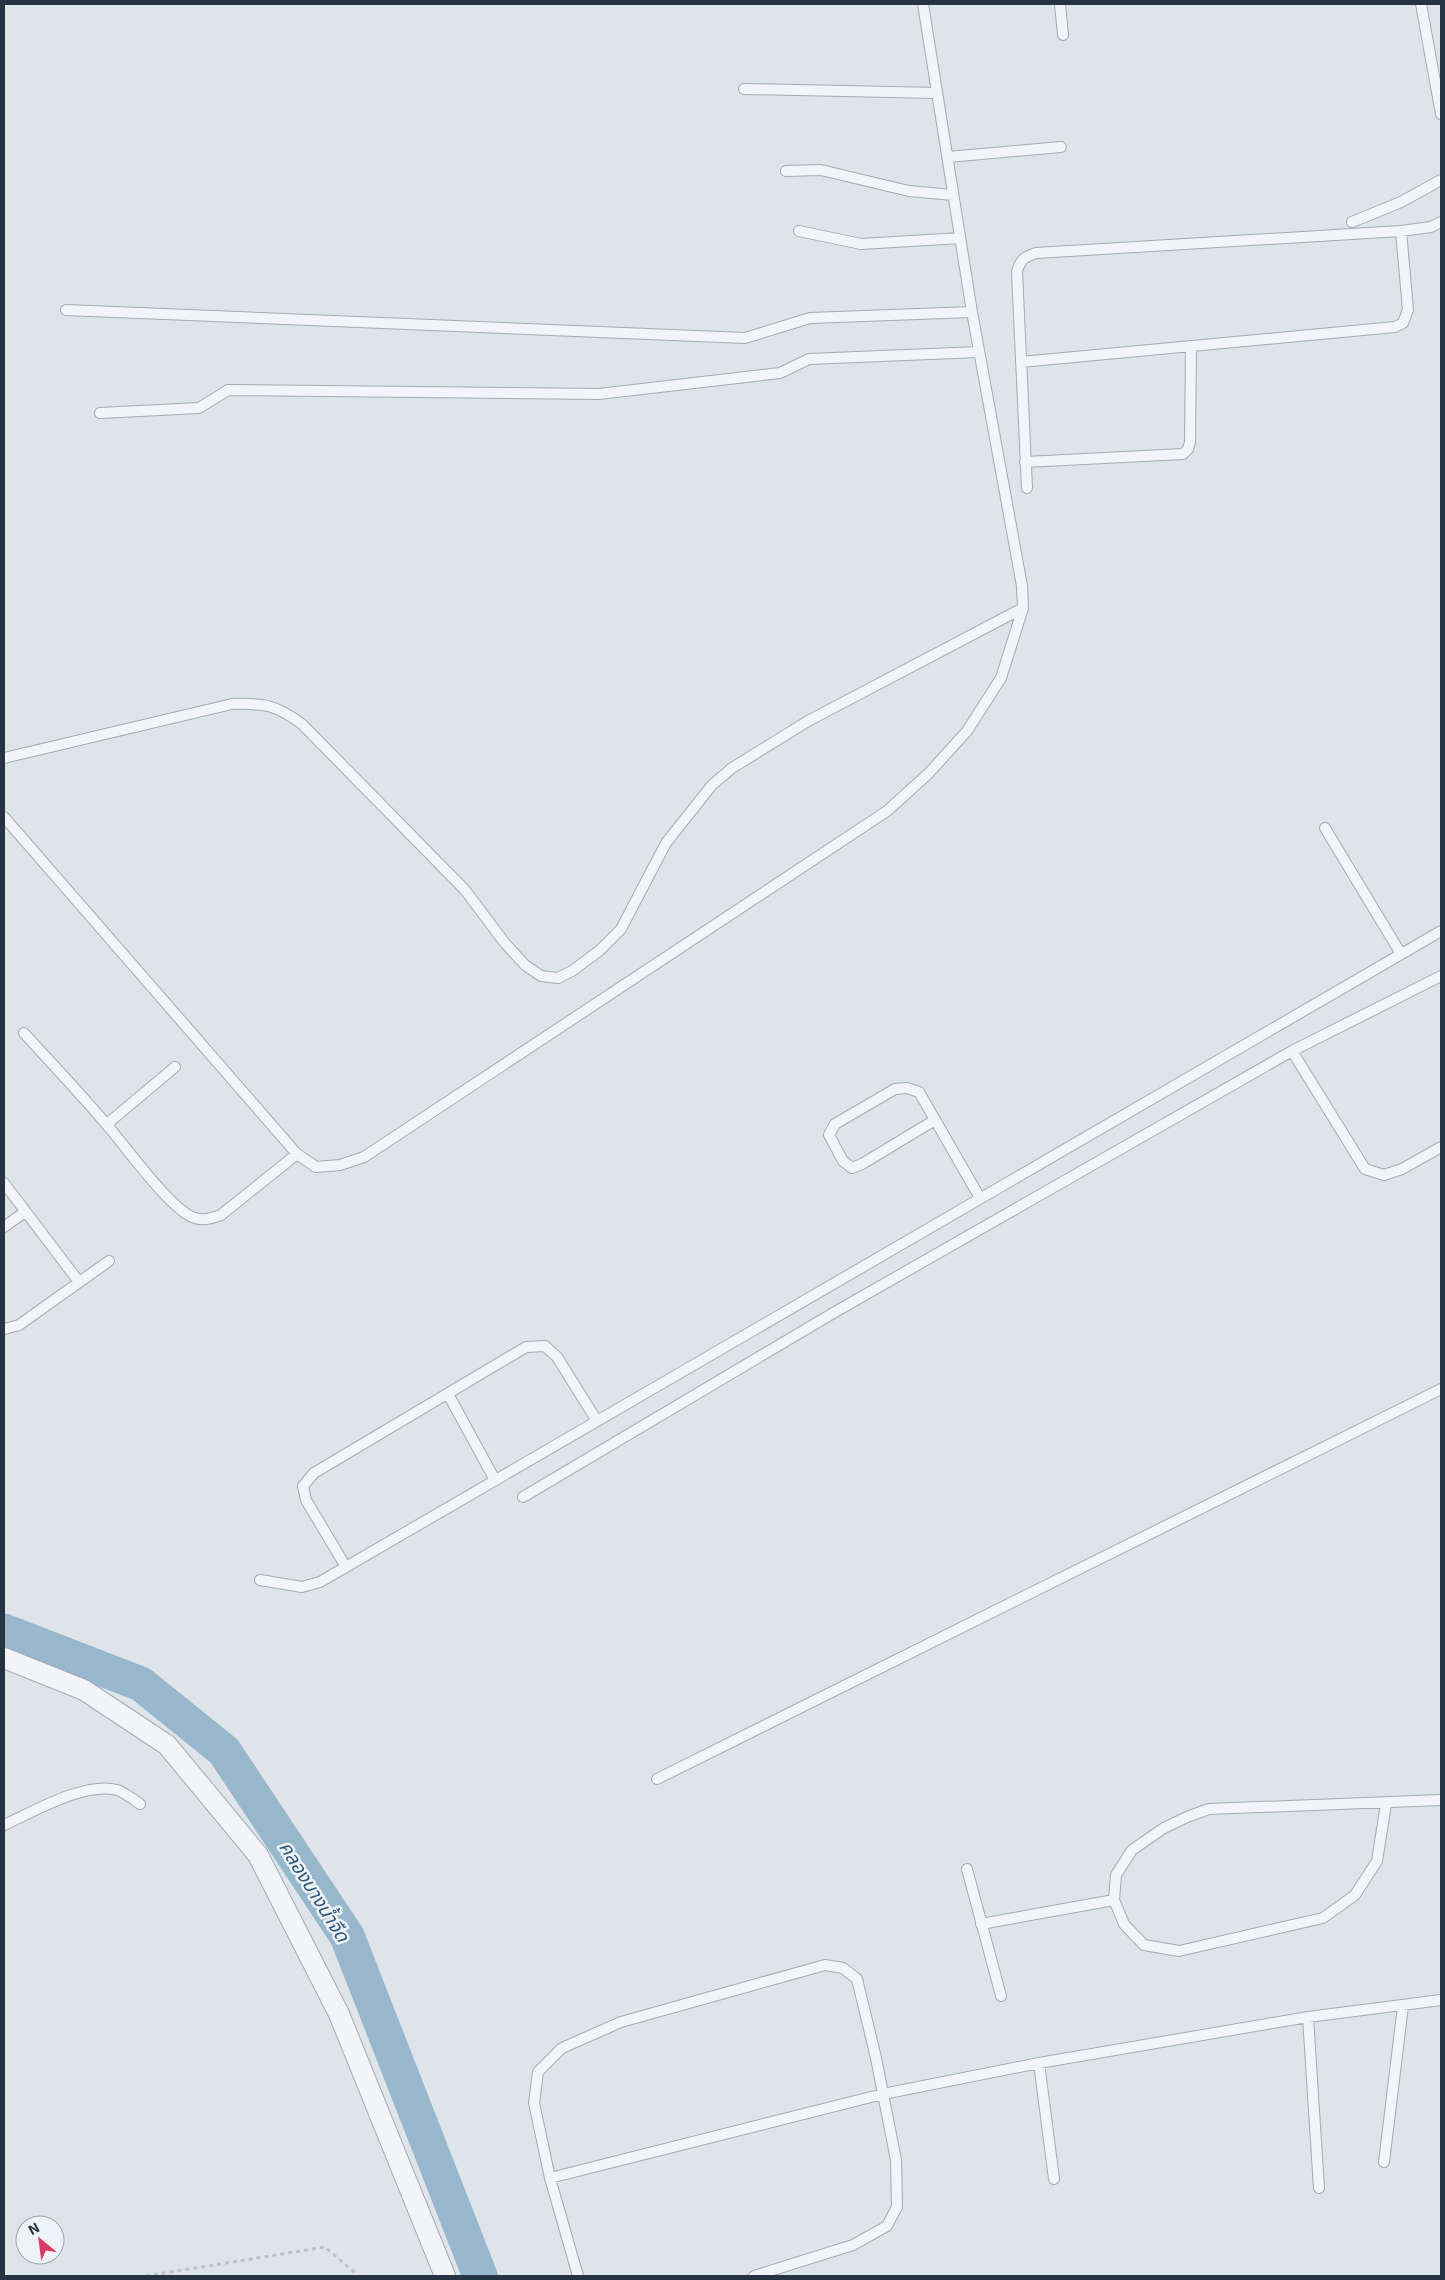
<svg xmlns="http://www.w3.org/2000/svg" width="1445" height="2280" font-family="'Exo 2','Noto Sans Thai',sans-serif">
<rect width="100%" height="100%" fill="#dfe4e9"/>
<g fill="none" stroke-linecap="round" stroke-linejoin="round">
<path stroke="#97b7cc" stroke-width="35" d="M4,1631L141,1684L224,1751L347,1936L480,2276"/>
<g stroke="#a4abb4" stroke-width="12">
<path id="lane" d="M1060,4L1063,35
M1421,4L1441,114
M744,89L937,93
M948,157L1061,147
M786,171L821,170L909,191L953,195
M1352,222L1401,202L1441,180
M799,231L861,244L960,238
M66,310L745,338L810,318L972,312
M1021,362L1395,327L1403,323L1408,310L1401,231
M100,413L199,408L228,390L599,394L780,373L809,359L979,352
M1025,462L1183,454L1188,449L1190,442L1191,346
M1027,488L1017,272C1020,260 1024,257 1036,253L1401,231L1431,227L1441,222
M4,758L232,704C265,703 276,705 302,724L465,890L504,942L525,965L541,976L558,978L572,971L599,951L621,929L666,843L712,785L732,768L808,721L1023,608
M4,817L297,1154L316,1167L340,1165L364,1157L887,811L928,774L967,731L1001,678L1023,608L1022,586L972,312L923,4
M1325,828L1401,954
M24,1033C52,1064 80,1093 106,1124C125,1145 171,1211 195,1218C204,1221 212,1218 221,1215L297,1154
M1292,1051L1365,1169L1384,1175L1402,1169L1441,1147
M935,1120L862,1164L852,1168L843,1161L829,1135L835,1124L895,1089L907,1088L919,1092L980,1198
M107,1124L175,1067
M4,1183L79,1282
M4,1227L25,1212
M4,1329L19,1325L109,1261
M448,1394L495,1480
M523,1497L835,1312L1292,1051L1441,976
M346,1567L306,1500L303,1486L314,1473L526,1347L545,1346L557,1357L597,1421
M260,1580L302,1587L320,1582L1441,931
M657,1779L1441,1389
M1386,1804L1377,1861L1355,1895L1323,1918L1179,1951L1144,1945L1124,1924L1114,1900L1116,1875L1132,1850L1164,1828L1187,1817L1209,1809L1441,1800
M4,1825C33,1812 85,1781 117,1790C124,1792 133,1799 140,1804
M967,1869L1001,1996
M981,1924L1114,1900
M1308,2017L1319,2188
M1039,2063L1054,2179
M1384,2162L1403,2006
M550,2178L883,2094L1039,2063L1308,2017L1441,2000
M578,2276L550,2178L534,2103L538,2072L562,2048L621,2022L825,1965L843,1968L857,1979L876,2058L896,2160L897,2207L887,2226L853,2245L754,2276"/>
</g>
<g stroke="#a4abb4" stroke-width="22">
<path id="street" d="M4,1658L84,1690L167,1745L258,1855L339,2014L445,2276"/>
</g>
<path stroke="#bdc2c8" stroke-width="3" stroke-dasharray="4 4" stroke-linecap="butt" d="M146,2276L325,2247L354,2272L355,2276"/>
<use href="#lane" stroke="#f2f4f7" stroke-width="10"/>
<use href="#street" stroke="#f2f4f7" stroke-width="20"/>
</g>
<g text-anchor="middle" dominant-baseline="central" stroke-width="5" stroke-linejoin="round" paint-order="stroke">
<g font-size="19" font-style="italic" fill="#2d5779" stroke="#eef3f7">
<text transform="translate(315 1891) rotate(58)">คลองบางน้ำจืด</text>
</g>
</g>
<rect width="1445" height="2280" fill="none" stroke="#263342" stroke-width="10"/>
<g transform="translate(40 2240) rotate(331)"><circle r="24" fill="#eef3f7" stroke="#9ea6af"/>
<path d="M0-4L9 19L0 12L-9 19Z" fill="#d83a63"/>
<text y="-8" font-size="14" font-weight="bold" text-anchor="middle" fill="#263342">N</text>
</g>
</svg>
